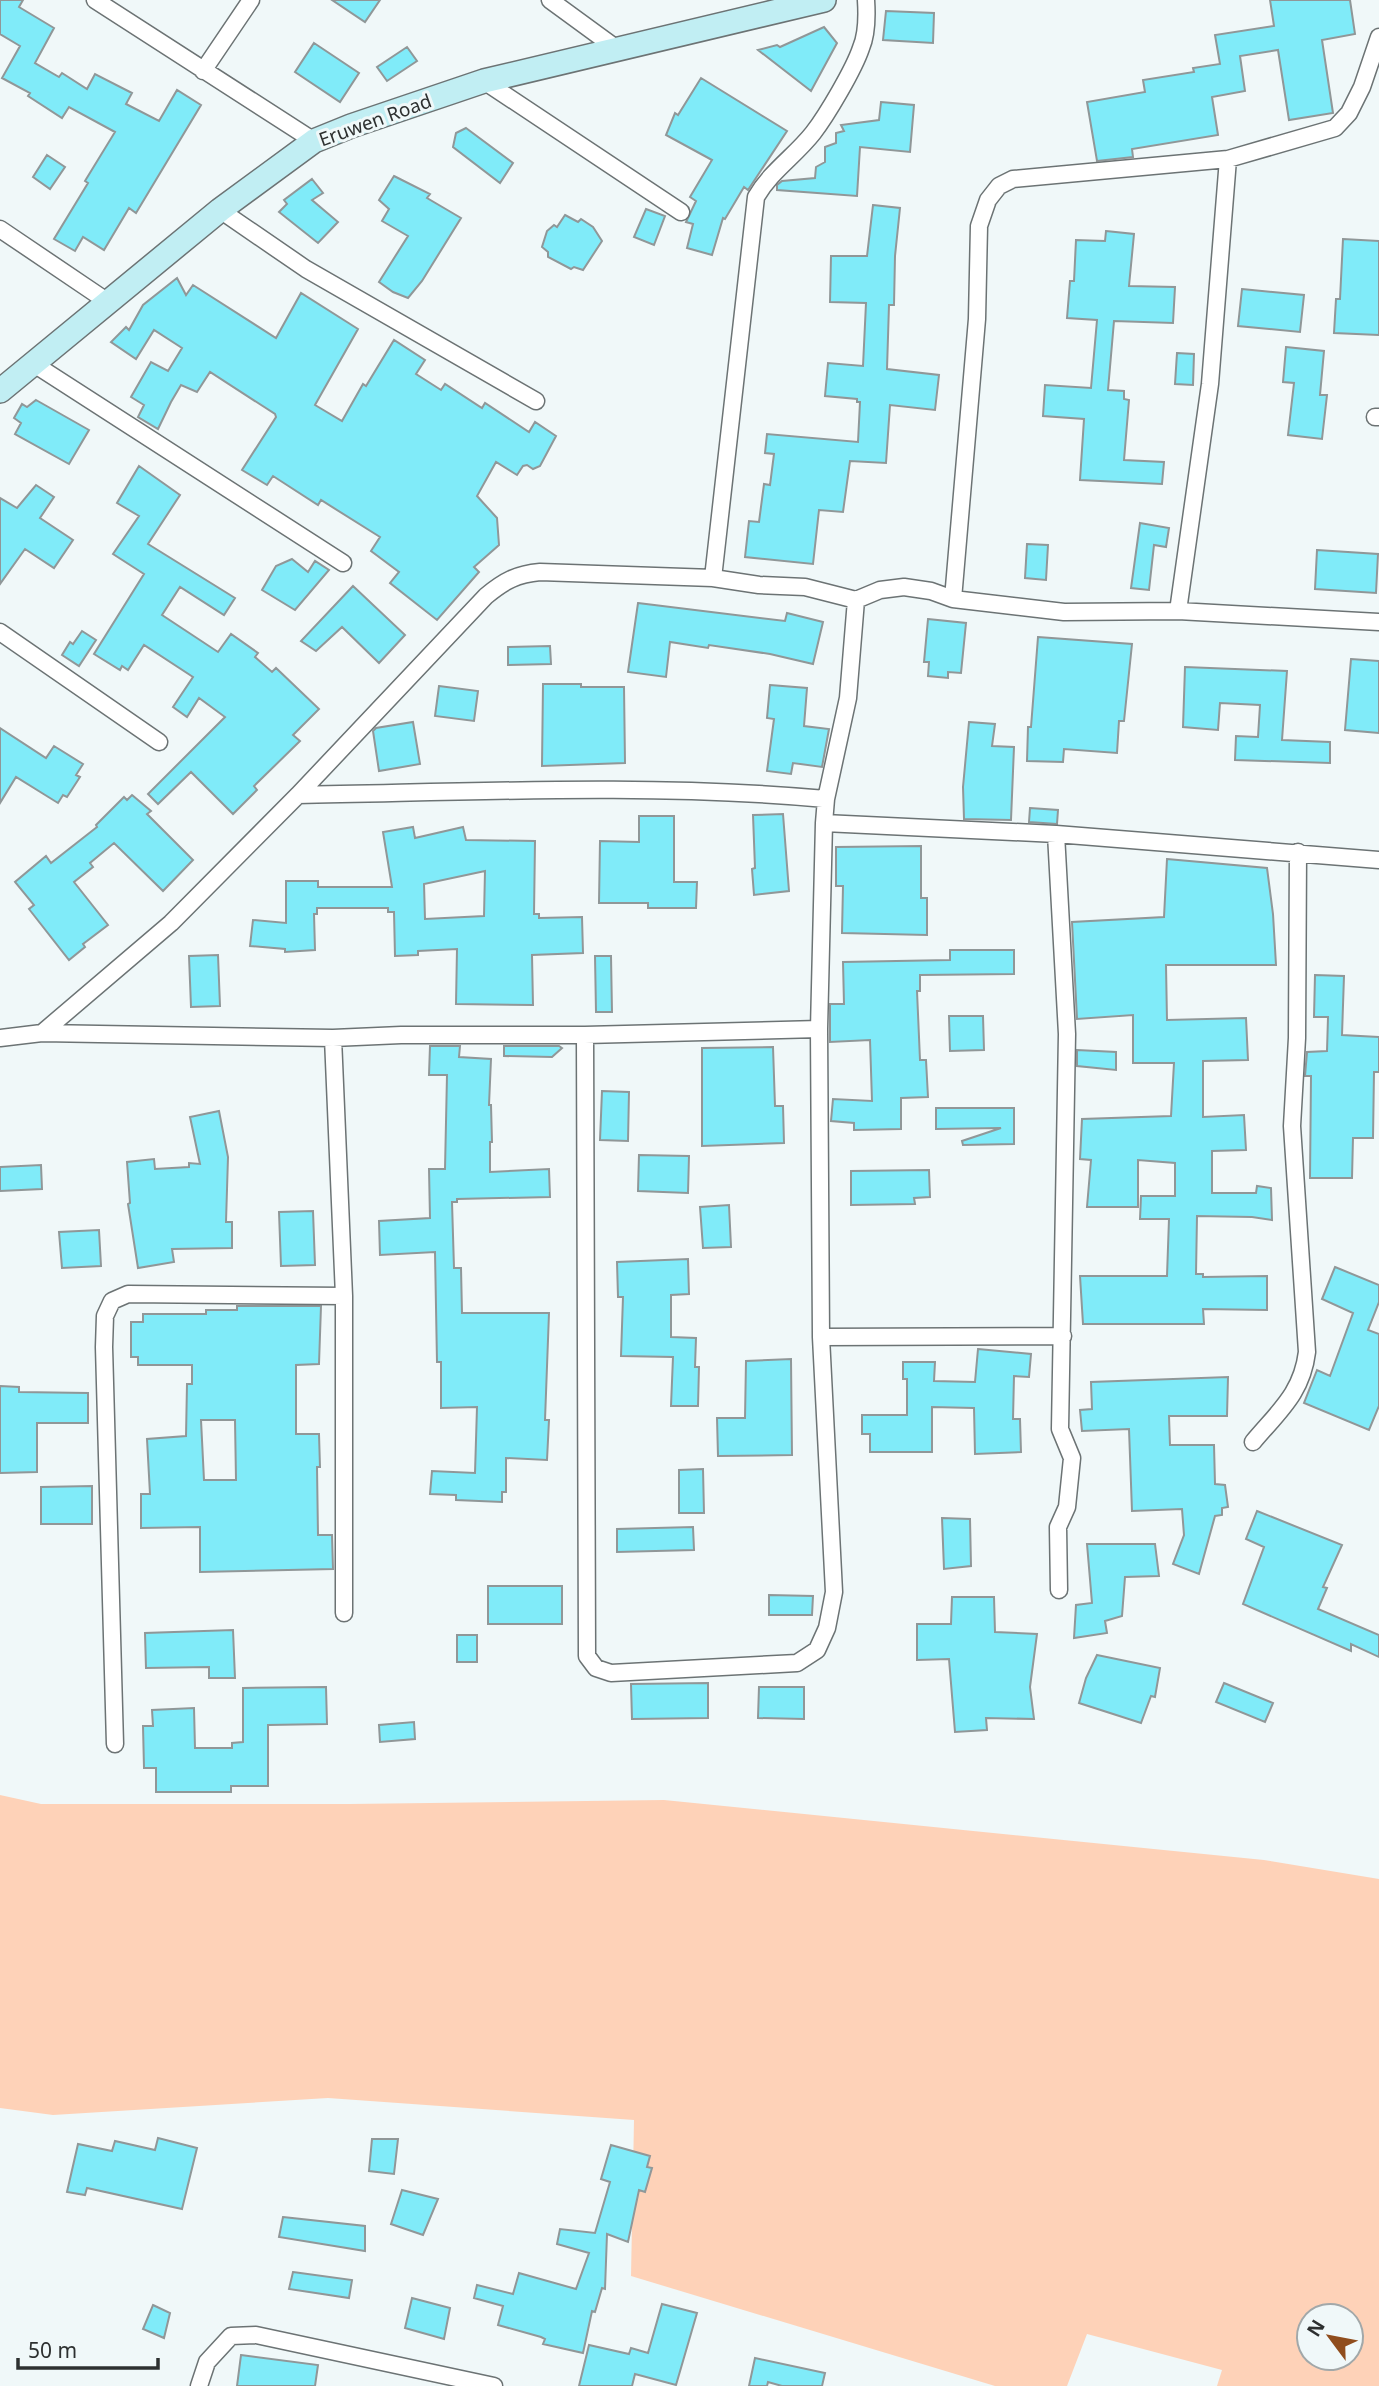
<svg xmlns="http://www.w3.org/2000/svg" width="1379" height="2386" font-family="'Noto Sans',sans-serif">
<rect width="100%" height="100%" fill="#f0f8f9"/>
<path fill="#fed2b8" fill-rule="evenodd" d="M0,1795L41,1804H349L664,1800L1264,1860L1379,1879V2386H1217L1222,2370L1087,2334L1067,2386H995L631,2276L634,2120L328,2098L53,2115L0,2108ZM1309,2316H1351V2358H1309Z"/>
<path fill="#80ebf9" stroke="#909798" stroke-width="2" fill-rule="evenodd" d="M0,0H23L19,7L54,28L35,63L59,77L62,73L87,89L95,74L132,93L126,104L159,121L177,90L201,105L136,213L129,208L104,250L83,237L75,251L54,239L88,183L85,181L115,132L69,107L62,118L28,96L30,93L2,78L20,46L0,34Z
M332,0H380L365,22Z
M1270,0H1350L1355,34L1322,40L1333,113L1289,120L1278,50L1240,56L1245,91L1212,97L1218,135L1132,149L1133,157L1097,161L1087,102L1145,92L1143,80L1194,72L1193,68L1220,64L1215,35L1274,26Z
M886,11L934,13L933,43L883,40Z
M824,27L837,43L811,91L758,50L777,45L780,47Z
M314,43L359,73L340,102L295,72Z
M407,47L417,61L387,81L377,67Z
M701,78L787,131L748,190L744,187L725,219L723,218L712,255L687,248L693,224L686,222L696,201L690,197L712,160L666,135L675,113L678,115Z
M881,102L914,105L910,152L860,147L857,196L777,190V185L782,181L815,178L816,167L825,162V147L836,143V133L844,131L841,125L879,120Z
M466,128L513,163L500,183L453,147L456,133Z
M47,155L65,167L50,189L33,177Z
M394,176L430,194L427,198L461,218L422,281L408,298L393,292L379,282L408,236L382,221L389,209L379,200Z
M312,179L323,193L312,200L338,222L318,243L279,212L287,204L284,200Z
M873,205L900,208L895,256L894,305H889L887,369L939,375L935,410L890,405L886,463L850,461L843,512L819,510L813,564L745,557L749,521L759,522L764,484L770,485L774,454L765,453L767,434L858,442L860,402H857V399L825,396L828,363L863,366L866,303L830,302L831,256H867Z
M646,209L665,216L654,245L634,237Z
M565,215L578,222L581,219L593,227L602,241L583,270L574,267L571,269L548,257V252L542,247L547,231L554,225L557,227Z
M1106,231L1134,234L1129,286L1175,287L1173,323L1114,321L1108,390L1124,391V399L1129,400L1124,460L1164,462L1162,484L1080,480L1084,419L1043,416L1045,385L1091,388L1097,320L1067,318L1070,281H1074L1076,240L1105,241Z
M1343,239L1379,241V335L1334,333L1336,299H1340Z
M177,278L186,295L193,285L276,338L301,293L358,329L315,405L342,421L363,384L366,386L394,340L425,360L416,374L441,390L445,384L482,408L485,403L529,432L535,422L556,436L540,466L533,469L527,465L523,466L517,475L496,462L477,496L497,518L499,545L474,567L479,572L437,620L390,583L399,572L371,551L380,537L321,500L318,505L273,476L267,485L242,470L276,417L275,414L210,372L197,392L181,385L171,402L158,429L138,417L144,405L131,397L151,362L168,371L182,348L154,330L136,359L111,342L126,327L129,330L143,305Z
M1242,289L1304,295L1300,332L1238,326Z
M1286,347L1324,351L1320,395H1327L1322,439L1288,435L1294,383L1283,382Z
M1177,353L1194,354L1193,385L1175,384Z
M36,400L89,430L69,464L15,434L21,423L14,418L22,404L27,407Z
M139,466L180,495L148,544L235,598L224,615L180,587L162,615L218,652L231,634L258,653L255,657L272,672L276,668L319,709L293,735L300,741L254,786L257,790L233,814L191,772L158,804L148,794L225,717L199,698L187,717L173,707L193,677L144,645L128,670L122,666L120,670L94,654L144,574L113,554L139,516L117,503Z
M36,485L54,497L40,518L73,540L54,568L25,549L0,584V498L17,508Z
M1140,523L1169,528L1166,547L1154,545L1149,590L1131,588Z
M1027,544L1048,545L1046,580L1025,578Z
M1317,550L1378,554L1376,593L1315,589Z
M292,559L308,572L315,561L329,570L295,610L262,590L276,566Z
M353,586L405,635L379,663L342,627L316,651L301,641Z
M638,603L785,621L787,613L823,622L813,664L770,654L709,645L708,648L670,642L666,677L628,672Z
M928,619L966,623L961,673L948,672V678L928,676L929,662H924Z
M82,631L96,640L79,666L62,655L70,642L73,644Z
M1038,637L1132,644L1124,721H1119L1117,753L1064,749L1063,762L1027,761L1028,727H1031Z
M550,646L551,664L508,665V647Z
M1351,659L1379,661V733L1345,730Z
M1185,667L1287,671L1282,740L1330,742V763L1235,760L1236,736L1258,737L1260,705L1220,703L1218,730L1183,727Z
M543,684H581V687H624L625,763L542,766Z
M770,685L807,688L804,726L829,729L822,767L793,763L791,774L767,771L774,719L767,718Z
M439,686L478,691L474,721L435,716Z
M413,722L420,764L379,771L373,731L376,728Z
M969,722L995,724L992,746L1014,747L1011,820L964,819L963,787Z
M0,728L46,758L54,746L83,764L76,775L80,777L67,797L63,795L58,803L16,777L0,803Z
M132,795L151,811L147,814L193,860L163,891L114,843L90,863L93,867L74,882L108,925L83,944L85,947L69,960L29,909L34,905L15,882L46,856L51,863L97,827L96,825L124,797L127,800Z
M1030,808L1058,810L1057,824L1029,822Z
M783,814L789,891L754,895L752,869L755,868L753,815Z
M639,816H674V882H697L696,908H648V903H599L600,841L639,842Z
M413,827L415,838L463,827L466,840L535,841L534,914H539V918L582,917L583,953L532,955L533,1005L456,1004L457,949L418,951V955L395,956L394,912H388V908H317V914H314L315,950L285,952V949L250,946L253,920L286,923V881H318V887H392L383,832ZM485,871L484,916L425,919L424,884Z
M921,846V898H927V935L842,933L843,886H836V847Z
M1167,859L1267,868L1273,914L1276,965H1166L1167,1020L1246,1018L1248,1060L1203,1061V1117L1244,1115L1246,1150L1212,1151V1193H1256L1257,1186L1271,1188L1272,1220L1252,1217L1197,1216L1196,1274H1203V1277L1267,1276V1310L1203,1309L1204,1324H1083L1080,1276H1167L1169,1219H1140L1141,1196H1175V1163L1138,1160V1207H1087L1091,1160L1080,1159L1082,1119L1171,1116L1174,1063H1133V1015L1077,1019L1072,922L1164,917Z
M950,950H1014V974L920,975V991H917L920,1060H926L928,1097L901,1098V1129L854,1130V1123L831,1121L833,1099L872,1101L870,1040L830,1042V1004H844L843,962L950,960Z
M218,955L220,1006L191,1007L189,956Z
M595,956H611L612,1012H596Z
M1315,975L1344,976L1342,1035L1379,1037V1072H1374L1373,1138H1353L1352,1178H1310L1311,1076H1305L1307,1052L1327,1051L1328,1017H1314Z
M949,1016H983L984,1050L950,1051Z
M430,1046H460L459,1057L491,1059L489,1105H491L492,1142H490V1172L549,1169L550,1197L457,1199V1202H452L454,1268H461L462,1313H549L545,1420H549L547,1460L506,1458V1492H502V1502L456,1500V1495L430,1494L432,1471L475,1473L477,1407L441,1408V1362H437L435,1252L380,1255L379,1221L430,1218L429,1169H445L447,1075H429Z
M504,1046H559L562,1048L552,1057L504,1056Z
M773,1047L775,1106H783L784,1143L702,1146V1048Z
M1077,1050L1116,1052V1070L1077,1066Z
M602,1091L629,1092L628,1141L600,1140Z
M936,1108H1014V1144L963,1145L962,1141L1001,1128L936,1129Z
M219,1111L228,1157L226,1222H232V1248L172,1249L174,1262L138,1268L128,1204L130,1203L127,1162L154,1159L155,1169L189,1167V1163L200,1164L190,1117Z
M639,1155L689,1156L688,1193L638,1191Z
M41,1165L42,1189L0,1191V1167Z
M929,1170L930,1197L914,1198L915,1204L851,1205V1171Z
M729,1205L731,1247L703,1248L700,1207Z
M313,1211L315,1265L281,1266L279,1212Z
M99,1230L101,1266L62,1268L59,1232Z
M688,1259L689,1294L671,1295V1337L696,1338L695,1367H699L698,1406H671L673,1357L621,1356L623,1297H618L617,1262Z
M1335,1267L1379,1285V1302L1368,1330L1379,1334V1406L1369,1430L1304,1403L1317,1370L1330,1376L1353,1313L1322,1299Z
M237,1306H321L319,1364L296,1365V1434H319L320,1467H317L318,1535H332L333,1569L200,1572V1527L141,1528V1494H150L147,1439L186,1436L187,1384H192V1365H138V1357H131V1322H143V1314H206V1310H237ZM201,1420H235L236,1480H204Z
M978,1349L1031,1354L1029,1377L1014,1376L1013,1419H1020L1021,1452L975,1454L974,1408L932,1407V1452H870V1434H862V1415H907V1379H903V1362H935L934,1381L975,1382Z
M791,1359L792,1455L718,1456L717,1418H745L746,1361Z
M1228,1377L1227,1416H1169L1170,1445H1214L1215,1484L1225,1485L1228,1507L1222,1508V1515L1215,1516L1199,1574L1173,1564L1184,1535L1182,1509L1132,1511L1129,1429L1082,1431L1080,1410L1092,1409L1091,1382Z
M0,1386L19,1387V1392L88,1393V1423H37V1472L0,1473Z
M703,1469L704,1513H679V1470Z
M92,1486V1524H41V1487Z
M1257,1511L1342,1545L1323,1587L1327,1588L1318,1609L1379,1635V1657L1351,1644V1651L1243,1604L1264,1547L1246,1539Z
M942,1518L970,1519L971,1566L944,1569Z
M693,1527L694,1550L617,1552V1529Z
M1087,1544H1155L1159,1576L1125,1577L1122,1616L1105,1621L1107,1633L1074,1638L1076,1605L1092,1603Z
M488,1586H562V1624H488Z
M769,1595L813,1596L812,1615H769Z
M952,1597H994L995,1632L1037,1634L1030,1687L1034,1719L986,1718L987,1730L955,1732L949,1659L917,1660V1624H951Z
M233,1630L235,1678H209V1667L146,1668L145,1633Z
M457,1635H477V1662H457Z
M1097,1655L1160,1668L1155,1697L1151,1696L1141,1723L1079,1703L1086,1678Z
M708,1683V1718L632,1719L631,1684Z
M1224,1683L1273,1703L1265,1722L1216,1702Z
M326,1687L327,1724L268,1725V1786H231V1792H156V1768H144L143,1726H153L152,1710L194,1708L195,1748H232V1743L243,1742V1688Z
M759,1687H804V1719L758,1718Z
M414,1722L415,1739L380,1742L379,1725Z
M158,2138L197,2148L182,2209L87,2188L85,2195L67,2192L78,2144L112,2151L115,2141L155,2150Z
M372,2139H398L394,2174L369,2171Z
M611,2145L650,2156L647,2167L652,2168L645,2192L639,2190L628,2242L607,2234L605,2289L602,2288L595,2312L592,2311L583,2353L543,2344L545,2339L541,2337L498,2325L503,2306L474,2298L477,2285L513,2294L519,2273L576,2289L589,2253L557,2244L560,2229L595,2233L610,2182L601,2179Z
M402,2190L438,2199L423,2235L391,2224Z
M283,2217L365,2226V2251L279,2237Z
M293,2272L352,2280L349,2298L289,2289Z
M412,2298L450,2308L444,2339L405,2328Z
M662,2304L697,2313L676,2385L635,2374L632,2386H579L589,2345L629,2354L631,2348L648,2353Z
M153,2305L170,2313L164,2338L143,2329Z
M241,2355L318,2365L315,2386H237Z
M755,2358L825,2373L822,2386H782L768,2382L767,2386H749Z"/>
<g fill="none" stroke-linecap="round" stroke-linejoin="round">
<g stroke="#6c7374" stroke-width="19">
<path id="street" d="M95,0L314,141
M550,0L617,49
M203,71L251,0
M484,81L681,212
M220,210L306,269L536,401
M0,229L108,302
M34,364L343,563
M1375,417H1379
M713,578L756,197C771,171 795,156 813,133C827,115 854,69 861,48C867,34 867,15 866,0
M953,599L977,319L979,226L988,200L999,186L1013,179L1228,159L1335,128L1349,113L1362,87L1379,37
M1178,611L1210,384L1228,159
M0,632L159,742
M298,795C474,792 651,783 826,799
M824,823L1056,834L1379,860
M1056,834L1067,1034L1060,1429L1072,1458L1067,1507L1058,1527L1059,1590
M42,1033L171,923L298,795L486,596C504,581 517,574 540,572L713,578L759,585L805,587L856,600L880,590L904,587L931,591L953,599L1064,612L1178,611L1379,622
M585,1035L587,1656L596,1668L611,1673L797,1663L817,1650L827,1628L834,1592L821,1337L819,1029L824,823L826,799L848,698L856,600
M0,1038L42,1033L333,1038L401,1035H585L819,1029
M333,1038L344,1296V1613
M821,1337L1063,1336
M1253,1442C1279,1411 1302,1393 1307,1352L1292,1126L1297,1038L1298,852
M115,1744L104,1347L105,1316L112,1301L128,1294L344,1296
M199,2386L207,2362L231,2336L256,2335L494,2386"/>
</g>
<g stroke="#6c7374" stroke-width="26">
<path id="secondary" d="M0,391L220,210L314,141L351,126L484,81L824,0"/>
</g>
<use href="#street" stroke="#fff" stroke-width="16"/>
<use href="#secondary" stroke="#c1eef3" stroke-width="23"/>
</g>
<g text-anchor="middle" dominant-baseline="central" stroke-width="6" stroke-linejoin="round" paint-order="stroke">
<g font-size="19" fill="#2d3030" stroke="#f0f8f9">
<text transform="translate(375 120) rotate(-20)">Eruwen Road</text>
</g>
</g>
<g transform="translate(1330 2337) rotate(302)"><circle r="33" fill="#f0f8f9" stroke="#a2a8a9" stroke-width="2"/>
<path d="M0-5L12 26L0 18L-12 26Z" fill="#904d1d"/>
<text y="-10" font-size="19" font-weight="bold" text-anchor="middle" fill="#2d3030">N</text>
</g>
<path d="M18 2358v10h140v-10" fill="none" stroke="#2d3030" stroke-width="3.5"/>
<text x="28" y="2358" font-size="21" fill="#2d3030" stroke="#f0f8f9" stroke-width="5" paint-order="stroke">50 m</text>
</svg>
